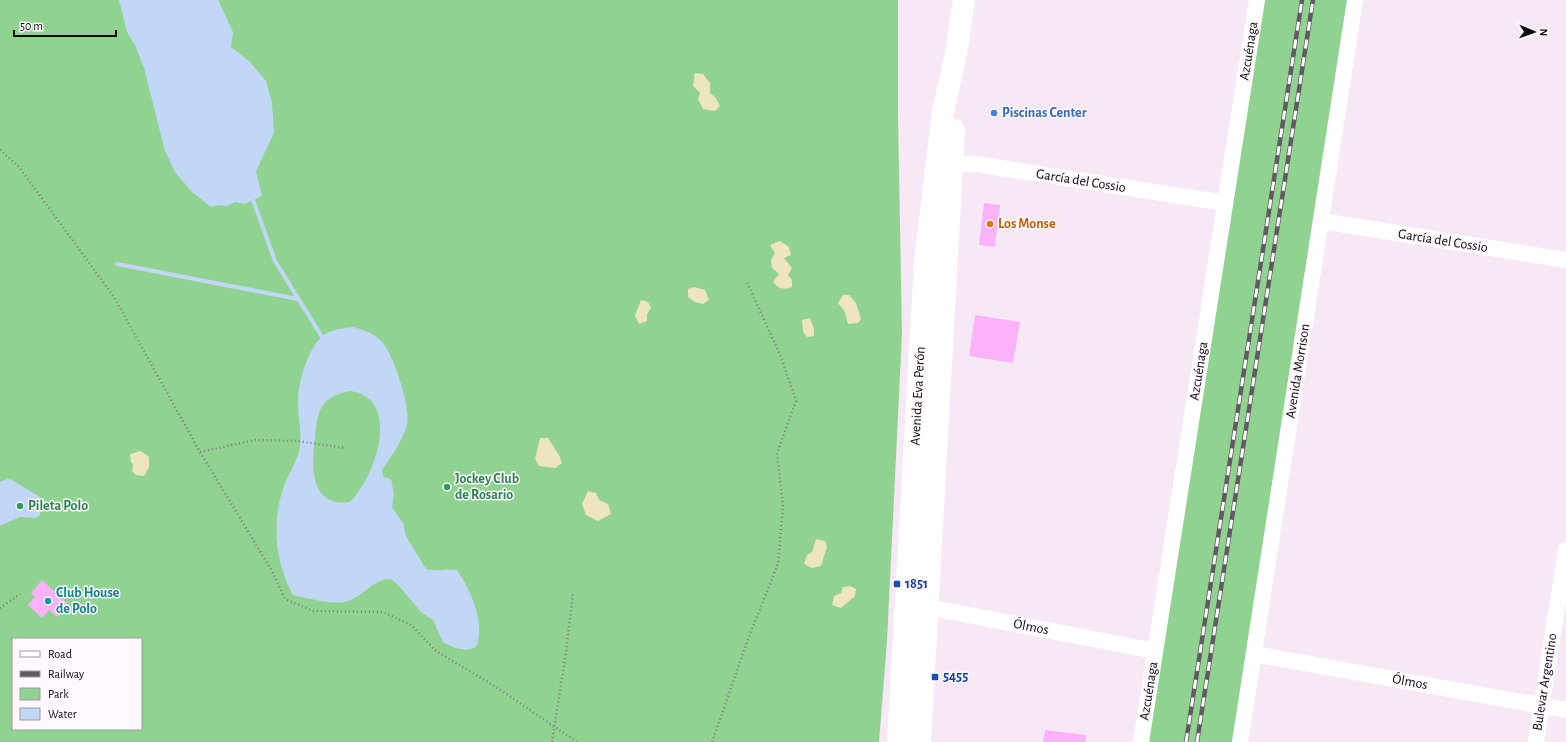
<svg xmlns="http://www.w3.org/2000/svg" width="1566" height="742" font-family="'Alegreya Sans',sans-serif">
<rect width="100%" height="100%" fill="#f7e8f6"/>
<path fill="#90d391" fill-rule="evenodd" d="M0,0H898V116L902,334L887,641L879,742H0ZM13,639H141V729H13Z
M1257,0H1355L1240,742H1141Z"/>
<path fill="#eee4bf" d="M695,73L703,74L710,83V93L716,98L720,106L715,111L703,109L698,99L700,93L693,86Z
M780,241L789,247L791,255L784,258L792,268L788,275L792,280V287C783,290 779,289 773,282L779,274L772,268L771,260L775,253L770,245Z
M694,287L705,290L709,300L703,304L695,302L688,297V289Z
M843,295H849L856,303L861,319L858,323L848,324L845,312L838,303Z
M641,300L648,302L651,308L647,314V321L639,324L635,316Z
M810,318L814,329V336L807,337L803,331L802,320Z
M540,438H548L559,455L562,463L555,468L539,466L535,459Z
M141,451L149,457V467L144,476L136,475L132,471L133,464L131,462L130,454Z
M588,491L596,493L599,500L608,504L611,514L598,521L586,515L582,504Z
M816,539L825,541L827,547L821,566L812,568L804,564L807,555L812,552Z
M850,586L856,589L855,596L841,608L832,605L834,596L841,593L843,587Z"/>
<path fill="#c2d6f6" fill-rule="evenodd" d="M119,0H218L233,32L231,47L250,62L266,81L272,103L274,133L256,171L262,196L245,204L236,202L226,206L219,205L211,207L192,192L175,172L165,151L144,68L135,45L127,32Z
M354,327C364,330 373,333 381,341C393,352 411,408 407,424C403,441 391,457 382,470L383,477L391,479L394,494L392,507L403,523L406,536L426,569C438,572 446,568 457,570C471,591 486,623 476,647L467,650L455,648L443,642L433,620L422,613L399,586L391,579C374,579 366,593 351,600C337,607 307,598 293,595C275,561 271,523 284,486C289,473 298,460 300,446C302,430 297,414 298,398C299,379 310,342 327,333C335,329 345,328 354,327ZM350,391C403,398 375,478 350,502C310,508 311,466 315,438C316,427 317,413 323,405C329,396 341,393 350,391Z
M7,479L12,480L40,497V515L36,518L20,517L0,526V482Z"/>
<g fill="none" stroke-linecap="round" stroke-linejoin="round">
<path stroke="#c2d6f6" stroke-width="4" d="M253,200L275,261L322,337
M117,264L298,299"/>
</g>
<path fill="#fcb2f9" d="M984,203L1000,205L995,247L979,245Z
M975,315L1020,322L1013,363L969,356Z
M42,580L68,604L57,617L49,610L42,618L28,605L35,597L31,593Z
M1045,730L1086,735V742H1043Z"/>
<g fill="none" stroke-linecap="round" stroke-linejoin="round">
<path stroke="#827882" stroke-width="2.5" stroke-dasharray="1 3" stroke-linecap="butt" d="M0,150L19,167L114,297L200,452L272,571L285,599L313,611L383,612L411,625L436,651L493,685L577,742
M200,452L255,440L297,441L345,448
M0,608L20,594
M552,742L566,652L573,594
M712,742L748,639L778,564L783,506L777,453L796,401L781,357L746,280"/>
<path stroke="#fff" stroke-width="16" d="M942,164H976L1225,203
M1321,221L1566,260
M917,605L1155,651
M1254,654L1566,710
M1141,742L1257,0
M1240,742L1355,0
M1536,742L1566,550"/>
<path stroke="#fff" stroke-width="22" d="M898,742L925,261L943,112L956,53L964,0
M920,742L954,130"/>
<g stroke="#625a62" stroke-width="4.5">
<path id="rail" d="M1186,742L1302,0
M1197,742L1313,0"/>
</g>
<use href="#rail" stroke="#fff8fe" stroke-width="3" stroke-dasharray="9" stroke-linecap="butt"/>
</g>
<circle fill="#3f7fe0" stroke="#fff8fe" stroke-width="1.5" cx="994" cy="113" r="4"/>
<circle fill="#e8710a" stroke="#fff8fe" stroke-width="1.5" cx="990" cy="224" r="4"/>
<g fill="#2e9e5b" stroke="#fff8fe" stroke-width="1.5">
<circle cx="447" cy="487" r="4"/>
<circle cx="20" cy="506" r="4"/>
</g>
<g fill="#1a4fb4" stroke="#fff8fe" stroke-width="1.5">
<rect x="893" y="580" width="8" height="8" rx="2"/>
<rect x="931" y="673" width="8" height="8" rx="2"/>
</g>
<circle fill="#0f9aa8" stroke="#fff8fe" stroke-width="1.5" cx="48" cy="601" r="4"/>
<g text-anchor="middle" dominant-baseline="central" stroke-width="3" stroke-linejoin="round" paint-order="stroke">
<g font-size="14" fill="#0e090e" stroke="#fff8fe">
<text transform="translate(1249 51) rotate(-81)">Azcuénaga</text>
<text transform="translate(1081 181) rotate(9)">García del Cossio</text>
<text transform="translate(1443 241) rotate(9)">García del Cossio</text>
<text transform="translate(1199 371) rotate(-81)">Azcuénaga</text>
<text transform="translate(1298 371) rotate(-81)">Avenida Morrison</text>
<text transform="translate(918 396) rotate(-87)">Avenida Eva Perón</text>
<text transform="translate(1031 627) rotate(11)">Ólmos</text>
<text transform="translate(1410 682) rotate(10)">Ólmos</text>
<text transform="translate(1545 682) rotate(-81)">Bulevar Argentino</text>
<text transform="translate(1149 691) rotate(-81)">Azcuénaga</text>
</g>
<g font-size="14" font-weight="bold" fill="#366cbe" stroke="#fff8fe" text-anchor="start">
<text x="1002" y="113">Piscinas Center</text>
</g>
<g font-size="14" font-weight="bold" fill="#c56008" stroke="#fff8fe" text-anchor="start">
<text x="998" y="224">Los Monse</text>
</g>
<g font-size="14" font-weight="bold" fill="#27864d" stroke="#fff8fe" text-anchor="start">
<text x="455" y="479">Jockey Club<tspan x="455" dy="16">de Rosario</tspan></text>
<text x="28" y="506">Pileta Polo</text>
</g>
<g font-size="14" font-weight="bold" fill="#164399" stroke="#fff8fe" text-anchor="start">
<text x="905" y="584">1851</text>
<text x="943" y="677">5455</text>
</g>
<g font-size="14" font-weight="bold" fill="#0d838f" stroke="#fff8fe" text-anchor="start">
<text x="56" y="593">Club House<tspan x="56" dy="16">de Polo</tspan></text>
</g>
</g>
<rect x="12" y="638" width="130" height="92" fill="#fff8fe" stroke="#9f989e"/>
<rect x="20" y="651" width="20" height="6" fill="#ffffff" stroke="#9f989e"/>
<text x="48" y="658" font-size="12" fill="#0e090e">Road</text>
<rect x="20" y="671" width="20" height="6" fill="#625a62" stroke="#9f989e"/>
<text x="48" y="678" font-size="12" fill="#0e090e">Railway</text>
<rect x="20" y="688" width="20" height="12" fill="#90d391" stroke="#9f989e"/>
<text x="48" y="698" font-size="12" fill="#0e090e">Park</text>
<rect x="20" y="708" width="20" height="12" fill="#c2d6f6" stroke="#9f989e"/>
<text x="48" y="718" font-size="12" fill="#0e090e">Water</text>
<g transform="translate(1534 32) rotate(92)" stroke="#fff8fe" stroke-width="3" paint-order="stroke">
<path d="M0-3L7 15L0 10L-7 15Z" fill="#0e090e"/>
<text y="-6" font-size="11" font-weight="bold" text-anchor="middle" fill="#0e090e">N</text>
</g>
<path d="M14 30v6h102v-6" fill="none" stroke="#0e090e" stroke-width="2"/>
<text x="20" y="30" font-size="12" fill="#0e090e" stroke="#fff8fe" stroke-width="3" paint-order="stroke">50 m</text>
</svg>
